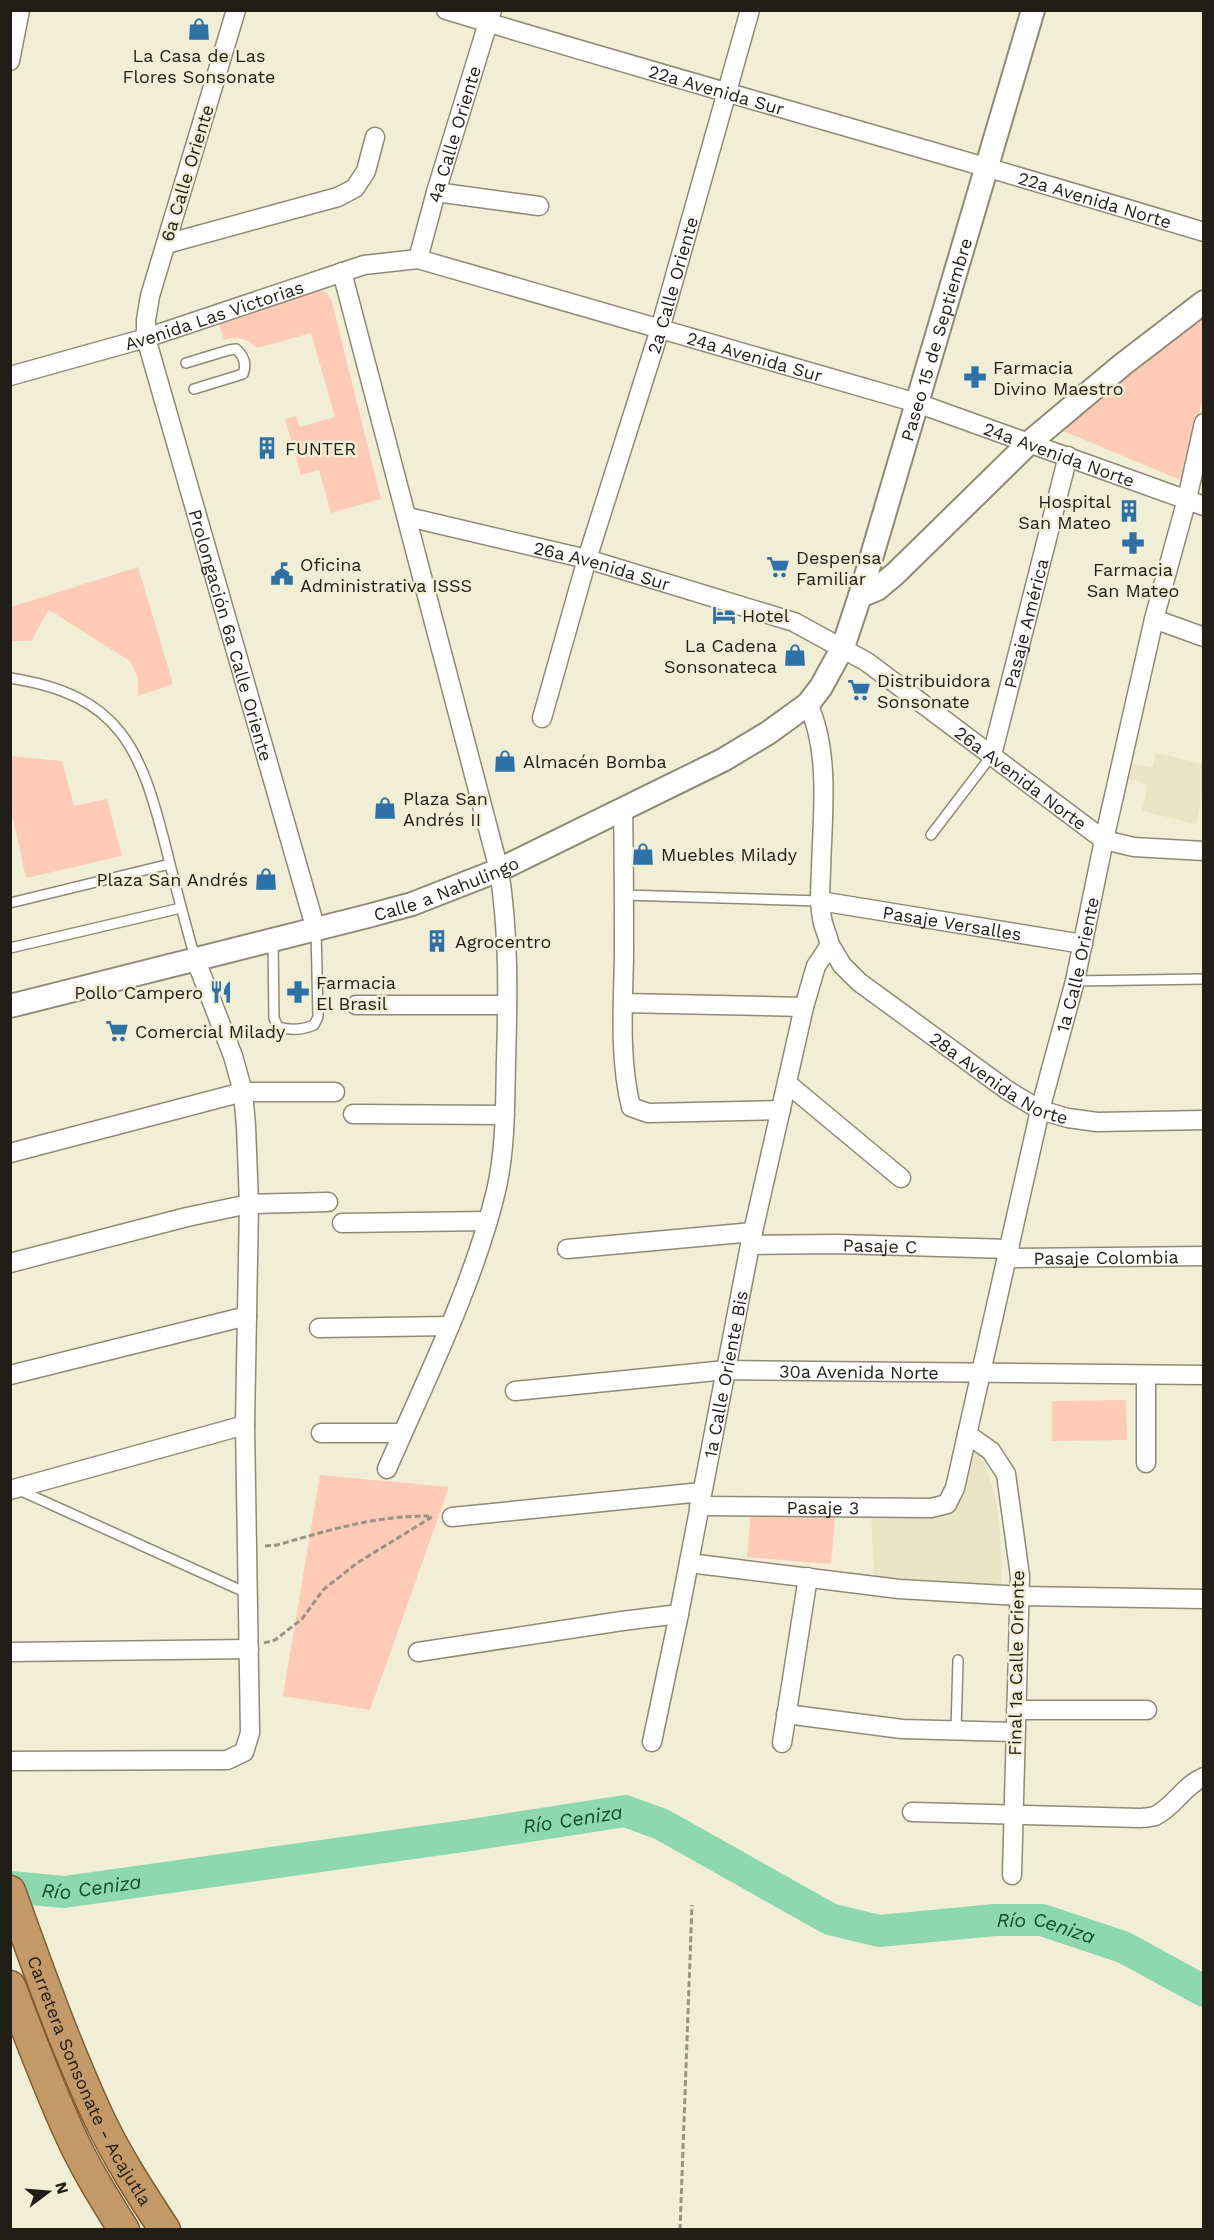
<svg xmlns="http://www.w3.org/2000/svg" width="1214" height="2240" font-family="'Work Sans',sans-serif">
<rect width="100%" height="100%" fill="#f1eed6"/>
<path fill="#e9e4c5" d="M1156,753L1203,764V791L1196,824L1142,811L1148,784L1129,779L1132,764L1152,768Z
M970,1443L980,1452L992,1485L999,1516L1002,1581L1001,1585L996,1587L874,1580L871,1512L938,1514Z"/>
<path fill="#ffcab6" d="M317,291L325,292L331,298L381,499L331,513L319,470L301,475L285,419L296,416L300,427L335,417L311,333L257,348C246,338 238,336 224,340L219,323Z
M1203,311V397L1183,481L1056,428Z
M138,567L173,684L138,696V678L130,661L49,610L31,641H11V607Z
M10,756L62,761L74,806L107,799L122,856L26,878L11,809Z
M1126,1400L1127,1440L1052,1441V1401Z
M320,1475L449,1487L370,1710L283,1696Z
M751,1510L835,1517L831,1564L747,1557Z"/>
<g fill="none" stroke-linecap="round" stroke-linejoin="round">
<path stroke="#8dd9ad" stroke-width="32" id="s1" d="M10,1887L64,1892L471,1835L625,1811L661,1824L830,1919L879,1931L995,1920H1042L1123,1947L1204,1991"/>
<g stroke="#8e8b75" stroke-width="12">
<path id="service" d="M186,363L229,350L236,349C244,356 247,364 243,374L194,389
M10,678C121,695 141,749 166,848C175,885 185,922 195,958
M931,835L992,755
M625,895L820,901
M10,903L170,864
M273,941L274,1018L278,1027C291,1031 302,1030 314,1025L318,1017L316,930
M10,948L181,908
M1075,981L1204,979
M19,1490L249,1594
M956,1731L958,1660"/>
</g>
<g stroke="#8e8b75" stroke-width="21">
<g id="minor">
<path id="s2" d="M236,10L150,296L146,320V338L316,930"/>
<path id="s3" d="M446,10C698,86 952,155 1204,232"/>
<path d="M10,61L20,10"/>
<path d="M436,192L539,206"/>
<path d="M166,244L338,197L355,188L366,171L375,137"/>
<path id="s4" d="M418,259L436,192L492,10"/>
<path d="M342,272L499,870C509,933 508,996 506,1060C505,1103 506,1148 496,1191C473,1286 426,1379 387,1469"/>
<path id="s5" d="M10,376L146,338L364,265L418,259L917,403L1204,506"/>
<path id="s6" d="M408,517L587,559L794,622L867,662L1104,840L1134,847L1204,851"/>
<path d="M1154,619L1204,637"/>
<path id="s7" d="M542,718L587,559L660,329L750,10"/>
<path id="s8" d="M992,755L1068,456"/>
<path d="M623,809C624,858 624,907 624,956C623,1005 619,1059 631,1107L648,1113L781,1110"/>
<path id="s9" d="M820,901L1083,944"/>
<path id="s10" d="M830,945L842,965L859,982L1007,1090L1040,1110L1068,1118L1097,1122L1204,1120"/>
<path d="M623,1003L804,1007"/>
<path d="M356,1005H507"/>
<path d="M788,1084L901,1178"/>
<path d="M353,1114L505,1115"/>
<path d="M10,1153L243,1092H335"/>
<path d="M342,1223L488,1221"/>
<path id="s11" d="M750,1245L837,1244L1010,1249"/>
<path d="M567,1249L753,1232"/>
<path id="s12" d="M1008,1258L1204,1256"/>
<path d="M10,1263L187,1217L249,1204L328,1202"/>
<path d="M319,1328L450,1326"/>
<path d="M10,1375L247,1316"/>
<path id="s13" d="M515,1391L726,1370L1204,1375"/>
<path d="M321,1433H402"/>
<path d="M967,1434L991,1451L1006,1474L1020,1576L1012,1875"/>
<path d="M1146,1463V1375"/>
<path d="M10,1490L245,1425"/>
<path id="s14" d="M699,1506L931,1508L947,1504L955,1488L1040,1110L1075,981L1104,840L1154,619L1187,499L1204,423"/>
<path d="M452,1517L702,1492"/>
<path d="M689,1563L899,1589L1020,1596L1204,1599"/>
<path d="M10,1652L249,1649"/>
<path d="M418,1652L622,1621L679,1614"/>
<path d="M1016,1710H1147"/>
<path d="M786,1714L902,1729L1014,1732"/>
<path id="s15" d="M652,1742L679,1614L750,1245L804,1007L816,966L830,945C828,937 825,930 823,923C819,906 820,889 821,872C822,818 831,753 808,704"/>
<path d="M782,1743L808,1577"/>
<path d="M10,1761L227,1760L244,1752L250,1733L245,1425L249,1204L246,1126L243,1092L233,1056L195,958"/>
<path d="M912,1812L1140,1818C1144,1818 1151,1817 1155,1816C1174,1807 1184,1785 1204,1777"/>
</g>
</g>
<g stroke="#8e8b75" stroke-width="26">
<g id="tertiary">
<path d="M860,596L877,589L895,574L1030,442L1122,365L1204,302"/>
<path id="s16" d="M10,1006L368,916L412,904L499,870L723,760L768,733L808,704L821,687L843,647L860,596L1033,10"/>
</g>
</g>
<g stroke="#805e32" stroke-width="33">
<g id="trunk">
<path id="s17" d="M10,1891C37,1966 64,2042 97,2114C116,2155 140,2192 165,2230"/>
<path d="M10,1986C29,2035 47,2084 69,2132C84,2166 104,2198 124,2230"/>
</g>
</g>
<path stroke="#969483" stroke-width="3" stroke-dasharray="6 3" stroke-linecap="butt" d="M265,1546L277,1545C330,1530 373,1516 429,1516
M264,1643L275,1640L302,1619L323,1590L357,1563L432,1517
M680,2230L692,1905"/>
<use href="#service" stroke="#fff" stroke-width="9"/>
<use href="#minor" stroke="#fff" stroke-width="18"/>
<use href="#tertiary" stroke="#fff" stroke-width="22"/>
<use href="#trunk" stroke="#c39a67" stroke-width="30"/>
</g>
<defs>
<g id="shop-bare" transform="scale(1.8)"><path d="M-5-2.5h2.3a2.7 3.5 0 0 1 5.4 0H5L5.5 6h-11ZM-1.5-2.5h3a1.5 2.3 0 0 0-3 0Z" fill="#2e71a7" stroke="#f1eed6" stroke-width="2.5" paint-order="stroke"/></g>
<g id="pharmacy-bare" transform="scale(1.8)"><path d="M-2-6h4v4h4v4h-4v4h-4v-4h-4v-4h4Z" fill="#2e71a7" stroke="#f1eed6" stroke-width="2.5" paint-order="stroke"/></g>
<g id="building-bare" transform="scale(1.8)"><path d="M-4-6H4V6H1V3H-1V6H-4ZM-2.5-4.3h1.7v1.8h-1.7ZM.8-4.3h1.7v1.8H.8ZM-2.5-1h1.7V.8h-1.7ZM.8-1h1.7V.8H.8Z" fill="#2e71a7" stroke="#f1eed6" stroke-width="2.5" paint-order="stroke"/></g>
<g id="supermarket-bare" transform="scale(1.8)"><path d="M-6-5.5h2.5l.6 2H6L4.5 2H-2.5L-4.4-4H-6ZM-1.5 3.2a1.3 1.3 0 1 0 .1 0ZM3 3.2a1.3 1.3 0 1 0 .1 0Z" fill="#2e71a7" stroke="#f1eed6" stroke-width="2.5" paint-order="stroke"/></g>
<g id="civic-bare" transform="scale(1.8)"><path d="M-.6-6.5H3V-4.5H.6V-3L4-1V1h2V6H-6V1h2V-1L-.6-3ZM-1.2 2.5V6h2.4V2.5Z" fill="#2e71a7" stroke="#f1eed6" stroke-width="2.5" paint-order="stroke"/></g>
<g id="hotel-bare" transform="scale(1.8)"><path d="M-6-4.5h1.5V1H6V5H4.5V3h-9V5H-6ZM-4 0a1.8 1.8 0 1 1 3.6 0ZM.5 0V-2.5h3Q6-2.5 6 0Z" fill="#2e71a7" stroke="#f1eed6" stroke-width="2.5" paint-order="stroke"/></g>
<g id="restaurant-bare" transform="scale(1.8)"><path d="M-5-6h1v4h1v-4h1v4h1v-4h1v5L-1.5 .5V6h-2V.5L-5-1ZM5-6V6H3V1.5H1.5Q1.5-4 5-6Z" fill="#2e71a7" stroke="#f1eed6" stroke-width="2.5" paint-order="stroke"/></g>
</defs>
<g fill-rule="evenodd">
<use href="#shop-bare" x="199" y="29"/>
<use href="#pharmacy-bare" x="975" y="377"/>
<use href="#building-bare" x="267" y="448"/>
<use href="#building-bare" x="1129" y="511"/>
<use href="#pharmacy-bare" x="1133" y="543"/>
<use href="#supermarket-bare" x="778" y="567"/>
<use href="#civic-bare" x="282" y="574"/>
<use href="#hotel-bare" x="724" y="615"/>
<use href="#shop-bare" x="795" y="655"/>
<use href="#supermarket-bare" x="859" y="690"/>
<use href="#shop-bare" x="505" y="761"/>
<use href="#shop-bare" x="385" y="808"/>
<use href="#shop-bare" x="643" y="854"/>
<use href="#shop-bare" x="266" y="879"/>
<use href="#building-bare" x="437" y="941"/>
<use href="#restaurant-bare" x="221" y="992"/>
<use href="#pharmacy-bare" x="298" y="992"/>
<use href="#supermarket-bare" x="117" y="1031"/>
</g>
<g text-anchor="middle" dominant-baseline="central" stroke-width="5" stroke-linejoin="round" paint-order="stroke">
<g font-size="18" fill="#201e16" stroke="#f1eed6" text-anchor="start">
<text x="199" y="55" text-anchor="middle">La Casa de Las<tspan x="199" dy="21">Flores Sonsonate</tspan></text>
<text x="993" y="367">Farmacia<tspan x="993" dy="21">Divino Maestro</tspan></text>
<text x="285" y="448">FUNTER</text>
<text x="1111" y="501" text-anchor="end">Hospital<tspan x="1111" dy="21">San Mateo</tspan></text>
<text x="796" y="557">Despensa<tspan x="796" dy="21">Familiar</tspan></text>
<text x="300" y="564">Oficina<tspan x="300" dy="21">Administrativa ISSS</tspan></text>
<text x="1133" y="569" text-anchor="middle">Farmacia<tspan x="1133" dy="21">San Mateo</tspan></text>
<text x="742" y="615">Hotel</text>
<text x="777" y="645" text-anchor="end">La Cadena<tspan x="777" dy="21">Sonsonateca</tspan></text>
<text x="877" y="680">Distribuidora<tspan x="877" dy="21">Sonsonate</tspan></text>
<text x="523" y="761">Almacén Bomba</text>
<text x="403" y="798">Plaza San<tspan x="403" dy="21">Andrés II</tspan></text>
<text x="661" y="854">Muebles Milady</text>
<text x="248" y="879" text-anchor="end">Plaza San Andrés</text>
<text x="455" y="941">Agrocentro</text>
<text x="316" y="982">Farmacia<tspan x="316" dy="21">El Brasil</tspan></text>
<text x="203" y="992" text-anchor="end">Pollo Campero</text>
<text x="135" y="1031">Comercial Milady</text>
</g>
<g font-size="18" fill="#201e16" stroke="#f1eed6">
<text stroke="none"><textPath href="#s3" startOffset="282">22a Avenida Sur</textPath></text>
<text stroke="none"><textPath href="#s4" startOffset="130">4a Calle Oriente</textPath></text>
<text transform="translate(187 173) rotate(-73)">6a Calle Oriente</text>
<text stroke="none"><textPath href="#s3" startOffset="676">22a Avenida Norte</textPath></text>
<text stroke="none"><textPath href="#s7" startOffset="452">2a Calle Oriente</textPath></text>
<text stroke="none"><textPath href="#s5" startOffset="213">Avenida Las Victorias</textPath></text>
<text stroke="none"><textPath href="#s16" startOffset="1248">Paseo 15 de Septiembre</textPath></text>
<text stroke="none"><textPath href="#s5" startOffset="776">24a Avenida Sur</textPath></text>
<text stroke="none"><textPath href="#s5" startOffset="1096">24a Avenida Norte</textPath></text>
<text stroke="none"><textPath href="#s6" startOffset="200">26a Avenida Sur</textPath></text>
<text stroke="none"><textPath href="#s8" startOffset="136">Pasaje América</textPath></text>
<text stroke="none"><textPath href="#s2" startOffset="650">Prolongación 6a Calle Oriente</textPath></text>
<text stroke="none"><textPath href="#s6" startOffset="676">26a Avenida Norte</textPath></text>
<text stroke="none"><textPath href="#s16" startOffset="452">Calle a Nahulingo</textPath></text>
<text stroke="none"><textPath href="#s9" startOffset="134">Pasaje Versalles</textPath></text>
<text stroke="none"><textPath href="#s14" startOffset="804">1a Calle Oriente</textPath></text>
<text stroke="none"><textPath href="#s10" startOffset="218">28a Avenida Norte</textPath></text>
<text stroke="none"><textPath href="#s11" startOffset="130">Pasaje C</textPath></text>
<text stroke="none"><textPath href="#s12" startOffset="98">Pasaje Colombia</textPath></text>
<text stroke="none"><textPath href="#s13" startOffset="345">30a Avenida Norte</textPath></text>
<text stroke="none"><textPath href="#s15" startOffset="375">1a Calle Oriente Bis</textPath></text>
<text stroke="none"><textPath href="#s14" startOffset="124">Pasaje 3</textPath></text>
<text transform="translate(1016 1663) rotate(-89)">Final 1a Calle Oriente</text>
<text stroke="none"><textPath href="#s17" startOffset="206">Carretera Sonsonate - Acajutla</textPath></text>
</g>
<g font-size="20" font-style="italic" fill="#134d32" stroke="#f1eed6">
<text stroke="none"><textPath href="#s1" startOffset="568">Río Ceniza</textPath></text>
<text stroke="none"><textPath href="#s1" startOffset="82">Río Ceniza</textPath></text>
<text stroke="none"><textPath href="#s1" startOffset="1072">Río Ceniza</textPath></text>
</g>
</g>
<rect width="1214" height="2240" fill="none" stroke="#201e16" stroke-width="24"/>
<g transform="translate(48 2192) rotate(74)" stroke="#f1eed6" stroke-width="4.5" paint-order="stroke">
<path d="M0-4.5L10 22L0 15L-10 22Z" fill="#201e16"/>
<text y="-9" font-size="16" font-weight="bold" text-anchor="middle" fill="#201e16">N</text>
</g>
</svg>
